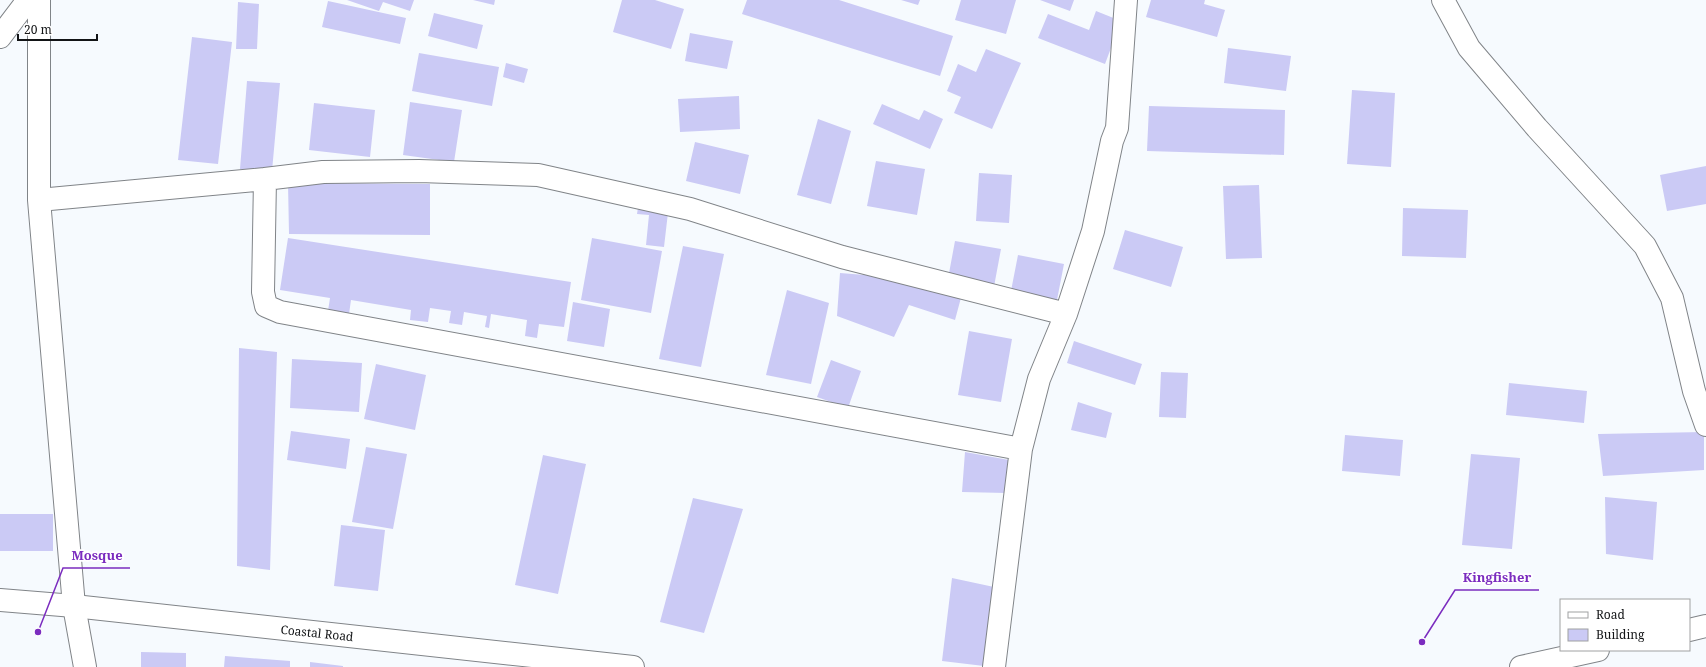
<svg xmlns="http://www.w3.org/2000/svg" width="1706" height="667" font-family="'Noto Serif',serif">
<rect width="100%" height="100%" fill="#f6fafe"/>
<path fill="#cbcaf5" d="M347,0H414L410,11L383,2L379,11Z
M473,0H495L494,5Z
M622,0H655L684,9L671,49L613,32Z
M747,0H839L953,36L940,76L742,14Z
M901,0H920L918,5Z
M961,0H1016L1006,34L955,20Z
M1040,0H1074L1070,11Z
M1151,0H1205L1204,4L1225,10L1217,37L1146,17Z
M328,1L406,18L400,44L322,27Z
M238,2L259,4L257,49H236Z
M1096,11L1121,21L1105,64L1038,38L1048,14L1089,30Z
M434,13L483,25L477,49L428,36Z
M690,33L733,41L727,69L685,61Z
M192,37L232,42L218,164L178,160Z
M1228,48L1291,56L1286,91L1224,83Z
M986,49L1021,63L992,129L954,113L961,97L947,91L958,64L976,72Z
M419,53L499,67L492,106L412,91Z
M506,63L528,69L524,83L503,77Z
M247,81L280,83L272,171L240,169Z
M1352,90L1395,93L1391,167L1347,164Z
M739,96L740,129L680,132L678,99Z
M410,102L462,110L454,162L403,155Z
M314,103L375,110L370,157L309,150Z
M882,104L919,120L924,110L943,119L930,149L873,124Z
M1149,106L1285,110L1284,155L1147,151Z
M818,119L851,131L831,204L797,195Z
M695,142L749,155L740,194L686,181Z
M876,161L925,169L917,215L867,206Z
M1706,166V204L1667,211L1660,175Z
M979,173L1012,175L1009,223L976,221Z
M288,183L430,184V235L289,234Z
M1259,185L1262,258L1226,259L1223,186Z
M639,201L669,204L664,247L646,245L649,215L637,214Z
M1403,208L1468,210L1466,258L1402,256Z
M1125,230L1183,247L1171,287L1113,269Z
M288,238L571,282L564,327L539,324L537,338L525,336L527,320L491,314L489,328L485,327L487,316L464,312L462,325L449,323L451,311L430,308L428,322L410,320L411,310L351,300L349,314L328,311L330,298L280,290Z
M592,238L662,251L651,313L581,300Z
M955,241L1001,249L993,292L947,284Z
M683,246L724,254L701,367L659,359Z
M1018,255L1064,264L1056,305L1010,296Z
M840,273L915,279L962,294L955,320L909,305L894,337L837,316Z
M787,290L829,303L811,384L766,375Z
M573,302L610,309L604,347L567,341Z
M969,331L1012,339L1001,402L958,395Z
M1074,341L1142,364L1135,385L1067,363Z
M239,348L277,352L270,570L237,566Z
M292,359L362,363L359,412L290,408Z
M831,360L861,371L848,408L817,397Z
M376,364L426,375L415,430L364,419Z
M1161,372L1188,373L1186,418L1159,417Z
M1509,383L1587,391L1584,423L1506,415Z
M1078,402L1112,413L1106,438L1071,430Z
M291,431L350,439L346,469L287,460Z
M1704,432V470L1603,476L1598,434Z
M1345,435L1403,440L1400,476L1342,471Z
M366,447L407,454L393,529L352,522Z
M965,452L1009,460L1006,493L962,492Z
M1471,454L1520,458L1512,549L1462,545Z
M543,455L586,464L558,594L515,585Z
M1605,497L1657,502L1653,560L1606,554Z
M693,498L743,509L704,633L660,622Z
M0,514H53V551H0Z
M341,525L385,530L378,591L334,586Z
M952,578L994,587L984,666L942,661Z
M141,652L186,653V667H141Z
M225,656L290,661V667H224Z
M310,662L343,666V667H310Z"/>
<g fill="none" stroke-linecap="round" stroke-linejoin="round">
<g stroke="#808488" stroke-width="24">
<path id="street" d="M39,0V200L74,606L85,667
M1443,0L1469,48L1537,128L1645,246L1672,298L1694,391L1706,425
M265,179L323,172L419,171L538,175L690,209L842,257L1066,314
M39,200L265,179L263,292L266,306L280,312L1021,449
M994,667L1021,449L1039,379L1066,314L1093,231L1112,141L1117,128L1126,0"/>
</g>
<g stroke="#808488" stroke-width="24">
<path id="secondary" d="M0,37L28,0"/>
</g>
<g stroke="#808488" stroke-width="24">
<path id="primary" d="M0,600L74,606L633,667
M1689,630L1706,626
M1521,667L1598,650"/>
</g>
<use href="#street" stroke="#fff" stroke-width="22"/>
<use href="#secondary" stroke="#fff" stroke-width="22"/>
<use href="#primary" stroke="#fff" stroke-width="22"/>
</g>
<g text-anchor="middle" dominant-baseline="central" stroke-width="3.5" stroke-linejoin="round" paint-order="stroke">
<g font-size="12" fill="#121416" stroke="#fff">
<text transform="translate(317 633) rotate(6)">Coastal Road</text>
</g>
</g>
<path fill="none" stroke="#7b2cbf" stroke-width="1.5" d="M38 632L63 568H130M1422 642L1455 590H1539"/>
<g fill="#7b2cbf" stroke="#fff" stroke-width="1.5">
<circle cx="38" cy="632" r="4"/>
<circle cx="1422" cy="642" r="4"/>
</g>
<g font-size="13" text-anchor="middle" font-weight="bold" fill="#7b2cbf" stroke="#fff" stroke-width="3.5" stroke-linejoin="round" paint-order="stroke">
<text x="97" y="560">Mosque</text>
<text x="1497" y="582">Kingfisher</text>
</g>
<rect x="1560" y="599" width="130" height="52" fill="#ffffff" stroke="#a0a1a2"/>
<rect x="1568" y="612" width="20" height="6" fill="#ffffff" stroke="#a0a1a2"/>
<text x="1596" y="619" font-size="12" fill="#121416">Road</text>
<rect x="1568" y="629" width="20" height="12" fill="#cbcaf5" stroke="#a0a1a2"/>
<text x="1596" y="639" font-size="12" fill="#121416">Building</text>
<path d="M18 34v6h79v-6" fill="none" stroke="#121416" stroke-width="2"/>
<text x="24" y="34" font-size="12" fill="#121416" stroke="#ffffff" stroke-width="3" paint-order="stroke">20 m</text>
</svg>
